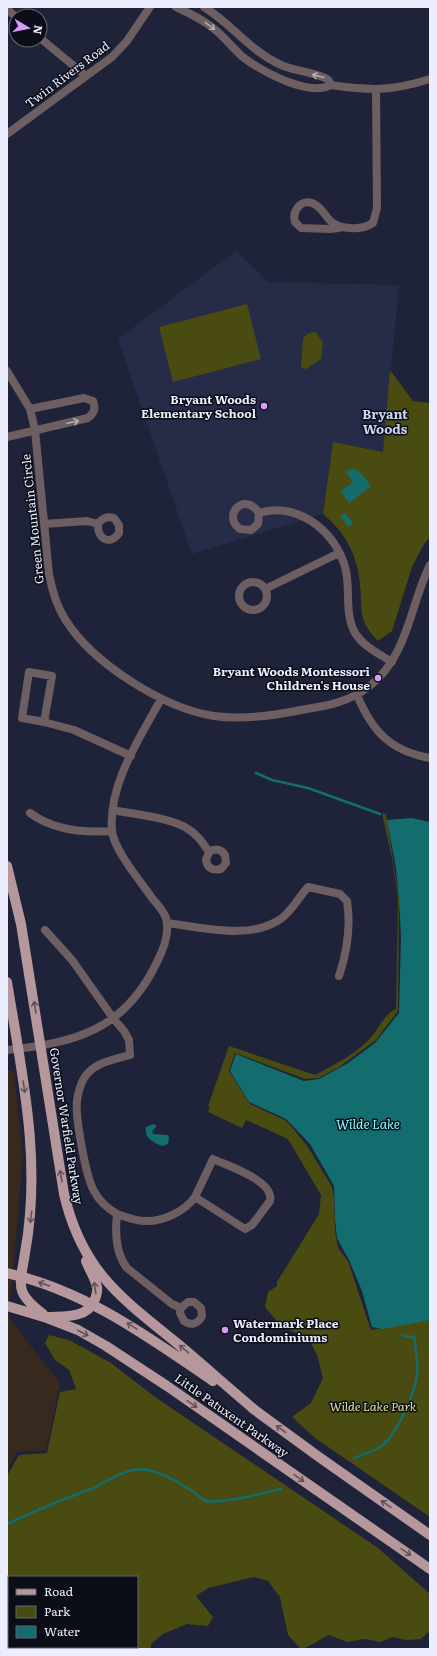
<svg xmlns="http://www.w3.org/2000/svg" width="437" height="1656" font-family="Literata,serif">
<rect width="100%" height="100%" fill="#1e2339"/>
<path fill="#37291d" d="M7,1069L14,1072L23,1156L9,1318L60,1383L46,1451L16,1452L7,1473Z"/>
<path fill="#262c48" d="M236,251L268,282L399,285L383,452L333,442L323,514L192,554L118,339Z"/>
<path fill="#494b10" d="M247,304L261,359L173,382L159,327Z
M316,332L323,343L321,359L306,369L301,368L303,338L309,333Z
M390,370L413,401L430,403V537L424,544L412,567L392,631L378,641C357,619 363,612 360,585C358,556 345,532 323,514L333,442L383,452Z
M382,813L386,814L399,899L398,1011L376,1040L339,1067L319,1078L305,1079L235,1053L229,1071L250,1104L285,1120L292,1127L308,1147L332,1187L334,1197L335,1231L338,1248L348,1261L371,1330L430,1319V1517L315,1438L292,1417L311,1403L323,1378L317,1355L309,1339L281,1326L265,1307L268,1292L277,1286V1282L319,1214L321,1195L288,1139L246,1120L242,1128L208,1112L210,1108L208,1106L229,1046L315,1075C335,1064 357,1054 372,1036C379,1028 385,1013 396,1009L398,898L392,858Z
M49,1335L69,1340L111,1363L155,1397L378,1548L430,1594V1631L421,1639L406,1640L393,1637L380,1642L365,1639L347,1642L329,1635C322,1638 306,1649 301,1649L288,1635L280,1597L268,1581L254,1577L208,1588L196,1596L213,1617L208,1626L187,1624L163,1634L151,1644V1649H75L74,1647H137V1577H9V1610L7,1611V1476L19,1455L47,1453L60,1392L76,1389L69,1370L55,1360L45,1343Z"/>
<path fill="#136d6e" d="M352,468L362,474L371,486L349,503L341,491L353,482L346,472Z
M345,513L353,523L349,527L340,516Z
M412,818L430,822V1320L383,1329L372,1327L362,1291L349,1260L337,1238L335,1219L334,1186L310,1144L286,1119L249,1102L230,1071L236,1054L304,1081L319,1079L348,1063L375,1043L399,1013L401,936L399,899L396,868L387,820Z
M153,1124L156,1125V1127L152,1131L153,1134L168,1135L169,1138L168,1144L162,1146C153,1142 144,1138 146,1127Z"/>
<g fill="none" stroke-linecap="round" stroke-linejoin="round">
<path stroke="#136d6e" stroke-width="2.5" d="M256,773L272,780L308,788L380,814
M354,1458C362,1455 373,1452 380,1447C396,1436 415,1394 417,1374C418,1362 416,1350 414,1337L403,1336L402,1334
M7,1524C35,1511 63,1499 91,1489C110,1481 126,1466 148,1470C160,1472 182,1484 192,1491C196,1493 199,1498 204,1500C218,1506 265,1492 281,1489"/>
<path stroke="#6d5e61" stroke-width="8" d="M176,7C189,13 202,19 213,28C225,37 233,49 244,58C263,72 309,97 331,85C330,82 328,79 325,78C313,72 295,71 281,65C250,51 232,24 204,7
M7,9L16,17
M40,38L86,76
M331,85C371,91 392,91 430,79
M7,134L112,57L127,41L150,7
M339,228L330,229L301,228L295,222C292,212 300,199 312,203C328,209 324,227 350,228C359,229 365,228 373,223L377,208L376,90
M7,371L30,409L35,430L49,574C52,590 56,605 65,619C92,663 163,708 214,716C243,720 272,716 301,710C327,706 350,702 371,685C408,655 410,605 430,565
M7,437L88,418C94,413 96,409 93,401L84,398L30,409
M259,513C245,491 221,515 240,529L251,530L258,524L259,513C300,500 342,536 347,577C349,595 346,615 354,631C362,646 379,654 392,662
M44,524L87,521L98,524C97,539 110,546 119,533V525L114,518C107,516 102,518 98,524
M239 596a14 14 0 1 1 28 0a14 14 0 1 1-28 0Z
M265,589L339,553
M357,695C372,731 390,751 430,758
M44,722L52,676L29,672L22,718L44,722L74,730L131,756
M113,810C133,814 172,818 188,829C198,835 203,843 209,852L206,860C207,868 213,871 221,869L226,863L225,855C221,849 215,848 209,852
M30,813C53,830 84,833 112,831
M167,923C202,927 251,941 282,918C293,909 299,897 308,887L340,894L347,901C351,926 347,952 339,976
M45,930L72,960L113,1018L124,1031L129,1040L130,1055C112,1060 92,1063 83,1080C80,1086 78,1094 77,1101C75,1116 86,1178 94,1191C99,1201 107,1208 117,1214C115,1232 116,1254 127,1268L172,1304L181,1308L180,1313L184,1321C191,1326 198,1324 202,1316L201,1308L194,1302H188L181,1308
M7,1050C75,1043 124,1030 156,964C163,951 170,933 166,918C163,910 157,904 152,898C141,882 114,850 112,831C108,784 140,738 161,699
M117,1214C126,1217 136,1221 145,1221C163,1222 185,1211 195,1197L245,1229L252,1225L270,1201C275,1181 228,1166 213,1159L195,1197"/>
<path stroke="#b6989c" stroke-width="10" d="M7,866L21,924L64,1194C82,1271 120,1297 178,1344C204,1366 230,1389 256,1411
M7,982C22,1074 42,1160 25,1253C20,1286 14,1292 43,1314
M7,1273C86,1291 147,1336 213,1381
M7,1306L47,1318L78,1330L106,1346L167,1386L430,1569
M49,1317C65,1316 86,1318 94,1302C96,1297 98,1292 97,1287C95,1278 89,1269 86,1261
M252,1408L319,1457L430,1535"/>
</g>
<defs><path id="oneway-shaft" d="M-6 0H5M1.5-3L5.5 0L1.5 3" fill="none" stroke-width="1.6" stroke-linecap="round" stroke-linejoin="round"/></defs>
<g stroke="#b2adb7">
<use href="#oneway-shaft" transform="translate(210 26) rotate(36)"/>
<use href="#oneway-shaft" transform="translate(318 76) rotate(-166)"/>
<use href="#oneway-shaft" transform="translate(73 422) rotate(-12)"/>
</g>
<g stroke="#60525a">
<use href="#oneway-shaft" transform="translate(35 1007) rotate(-99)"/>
<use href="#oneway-shaft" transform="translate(24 1087) rotate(81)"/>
<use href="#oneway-shaft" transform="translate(61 1176) rotate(-100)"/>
<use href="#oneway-shaft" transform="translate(31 1217) rotate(97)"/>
<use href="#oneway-shaft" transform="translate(44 1284) rotate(-161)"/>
<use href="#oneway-shaft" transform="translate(95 1288) rotate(-99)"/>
<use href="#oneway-shaft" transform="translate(132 1326) rotate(-149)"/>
<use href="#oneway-shaft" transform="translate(83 1333) rotate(28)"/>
<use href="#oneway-shaft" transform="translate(184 1349) rotate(-140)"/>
<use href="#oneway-shaft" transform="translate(192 1404) rotate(35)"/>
<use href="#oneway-shaft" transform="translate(281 1429) rotate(-143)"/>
<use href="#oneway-shaft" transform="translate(299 1478) rotate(35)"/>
<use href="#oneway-shaft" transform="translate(386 1504) rotate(-145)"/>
<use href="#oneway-shaft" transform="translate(406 1552) rotate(35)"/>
</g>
<g fill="#d89bf8" stroke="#0b0d17" stroke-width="1.5">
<circle cx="264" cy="406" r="4"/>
<circle cx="378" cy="678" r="4"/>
<circle cx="225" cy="1330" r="4"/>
</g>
<g text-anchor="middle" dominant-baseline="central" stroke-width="3" stroke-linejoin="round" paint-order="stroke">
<g font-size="12" fill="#eaeefe" stroke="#0b0d17">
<text transform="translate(67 74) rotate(-37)">Twin Rivers Road</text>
<text transform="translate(32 519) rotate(-96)">Green Mountain Circle</text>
<text transform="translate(67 1126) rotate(81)">Governor Warfield Parkway</text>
<text transform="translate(232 1415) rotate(35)">Little Patuxent Parkway</text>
</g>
<g font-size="12" font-weight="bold" fill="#eaeefe" stroke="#0b0d17" text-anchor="end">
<text x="256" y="399">Bryant Woods<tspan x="256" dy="14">Elementary School</tspan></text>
<text x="370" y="671">Bryant Woods Montessori<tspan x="370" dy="14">Children's House</tspan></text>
<text x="233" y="1323" text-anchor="start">Watermark Place<tspan x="233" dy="14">Condominiums</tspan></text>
</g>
<g font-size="12" font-style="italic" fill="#dfe28d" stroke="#0b0d17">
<text x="373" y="1406">Wilde Lake Park</text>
</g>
<g font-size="13" font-weight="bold" fill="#cdd5f3" stroke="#0b0d17">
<text x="385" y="413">Bryant<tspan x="385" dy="15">Woods</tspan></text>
</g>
<g font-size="13" font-style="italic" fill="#83f9fb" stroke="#0b0d17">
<text x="368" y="1123">Wilde Lake</text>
</g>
</g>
<rect width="437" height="1656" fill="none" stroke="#eaeefe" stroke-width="16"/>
<rect x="8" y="1576" width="130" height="72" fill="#0b0d17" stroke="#646773"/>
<rect x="16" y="1589" width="20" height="6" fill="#b6989c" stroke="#646773"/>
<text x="44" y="1596" font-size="12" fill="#eaeefe">Road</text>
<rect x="16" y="1606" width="20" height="12" fill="#494b10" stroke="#646773"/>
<text x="44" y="1616" font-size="12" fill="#eaeefe">Park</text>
<rect x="16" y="1626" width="20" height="12" fill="#136d6e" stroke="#646773"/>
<text x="44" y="1636" font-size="12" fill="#eaeefe">Water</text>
<g transform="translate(28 28) rotate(100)"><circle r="19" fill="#0b0d17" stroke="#646773"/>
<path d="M0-3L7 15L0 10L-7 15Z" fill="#d89bf8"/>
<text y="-6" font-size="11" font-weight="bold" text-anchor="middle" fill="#eaeefe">N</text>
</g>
</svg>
